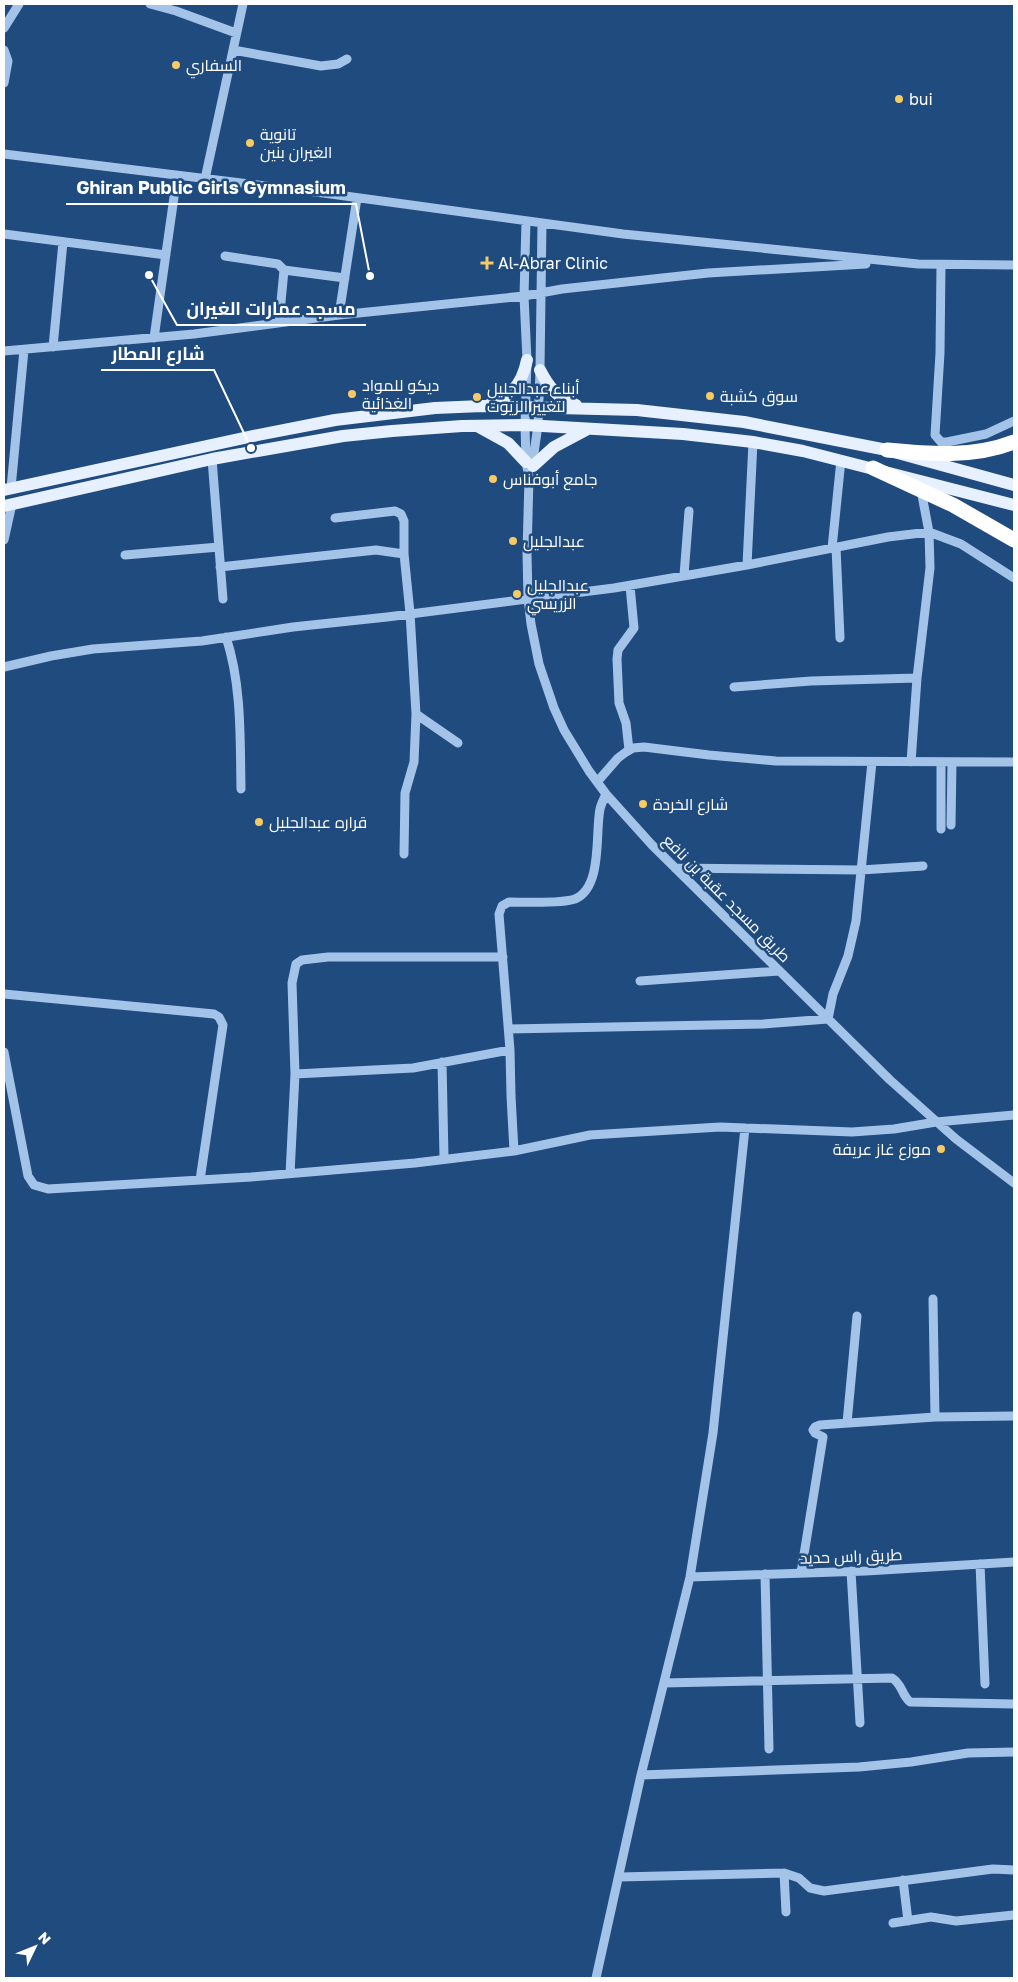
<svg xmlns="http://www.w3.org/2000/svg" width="1018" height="1982" font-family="'Golos Text',Cairo,sans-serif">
<rect width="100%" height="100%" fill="#1f4b7f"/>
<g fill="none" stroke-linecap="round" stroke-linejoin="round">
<path stroke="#a4c3e8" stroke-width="9" d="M150,4L176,11L236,33
M4,28L19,4
M4,50L8,61L4,83
M233,50L321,66L338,64L347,59
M4,154L316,192L623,234L918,264L1014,265
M205,179L243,4
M526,221L524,296L527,360L525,425L526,462L529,477L527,554L528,598L531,624L539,664L554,708L564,730L589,771L606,794L652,845L890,1080L956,1139L1014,1183
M4,234L166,255
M225,256L278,264L284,270L279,323
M941,265L940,353L935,435L941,442H947L986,434L1014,421
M284,270L345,278
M339,315L357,198
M154,338L177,176
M53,347L63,242
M4,351L194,334L339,315L524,296L562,289L708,273L866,264
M212,459L223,599
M532,467L538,425L540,370L542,223
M11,488L24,350
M335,518L395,511L401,514L404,521V554L410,613L416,714L414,762L405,793L404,854
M4,540L12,504
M836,547L840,638
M832,548L841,460
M125,555L219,547
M747,565L753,442
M220,567L376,550L404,554
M684,575L689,511
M226,637C242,685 240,740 241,789
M4,667L51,656L93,649L202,641L293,627L387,617L614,588L747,565L888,537L929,532L961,544L1014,578
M734,687L811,681L917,678
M416,714L458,743
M629,750L626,723L619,703L617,659L618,650L634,628L630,586
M911,762L917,678L930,568L929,532L921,490
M597,782L618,758L626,752L633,748L644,747L709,755L776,761L1014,762
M951,825L952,762
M941,829V762
M675,868L861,870L923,866
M640,981L779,971
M4,994L214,1014L219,1017L223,1025L200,1180
M509,1029L763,1024L828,1019L833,994L848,956L856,921L872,762
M4,1052L28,1176L34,1185L48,1189L251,1177L415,1163L514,1151L590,1135L720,1127L852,1132L894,1129L936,1122L1014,1115
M442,1062L444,1158
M295,1074L413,1068L510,1050
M514,1151L511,1096L510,1050L499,914L502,906L509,902C525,902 561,904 575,899C603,887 595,833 600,809C601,804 604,799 606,794
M290,1174L295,1074L292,983L296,964L302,960L328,957H503
M933,1299L935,1417
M847,1423L857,1316
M980,1564L985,1684
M851,1571L860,1723
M801,1573L823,1437L815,1433L813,1430L815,1427L820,1425L935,1417L1014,1416
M765,1574L769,1749
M690,1577L866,1571L1014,1562
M664,1683L892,1678C903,1685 901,1694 910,1702L1014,1704
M641,1775L859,1767L911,1762L968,1753L1014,1752
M784,1873L786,1912
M620,1877L784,1873L799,1878L810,1888L824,1891L993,1869L1014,1870
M903,1880L908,1921
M893,1923L931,1917L956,1921L1014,1915
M596,1978L641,1775L690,1577L713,1433L745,1128"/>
<path stroke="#e6f0fe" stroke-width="12" d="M540,370C548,386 558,399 576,405
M489,405C511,398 523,381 527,360
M479,427L508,443L526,462
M533,466L554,447L586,430
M4,490L258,435L335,420L435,408L482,406L637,410L744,422L887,450L1014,485
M4,506L212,459L343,436L392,431L462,426L525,425L683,434L753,442L803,451L1014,505"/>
<path stroke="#fff" stroke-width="15" d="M887,450C930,454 973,458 1014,442
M873,468L953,505L1014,540"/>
</g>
<g fill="#f6ca64" stroke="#1f4b7f" stroke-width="2">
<circle cx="176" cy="65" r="5"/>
<circle cx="899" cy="99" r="5"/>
<circle cx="250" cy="143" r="5"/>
<path d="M484.5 255.5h5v5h5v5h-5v5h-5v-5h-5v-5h5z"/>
<circle cx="352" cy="394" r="5"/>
<circle cx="710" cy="396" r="5"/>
<circle cx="477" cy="397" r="5"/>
<circle cx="493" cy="479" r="5"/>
<circle cx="513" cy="541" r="5"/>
<circle cx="517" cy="594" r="5"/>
<circle cx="643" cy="804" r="5"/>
<circle cx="259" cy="822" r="5"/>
<circle cx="941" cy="1149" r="5"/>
</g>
<g text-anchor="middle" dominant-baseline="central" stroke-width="5" stroke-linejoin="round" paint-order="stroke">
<g font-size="16" fill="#fff" stroke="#1f4b7f" text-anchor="start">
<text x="186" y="65">السفاري</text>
<text x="909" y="99">bui</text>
<text x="260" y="134">تانوية<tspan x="260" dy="18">الغيران بنين</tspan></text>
<text x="498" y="263">Al-Abrar Clinic</text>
<text x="362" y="385">ديكو للمواد<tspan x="362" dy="18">الغذائية</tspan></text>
<text x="487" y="388">أبناء عبدالجليل<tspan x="487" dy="18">لتغيير الزيوت</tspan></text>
<text x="720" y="396">سوق كشبة</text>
<text x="503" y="479">جامع أبوفناس</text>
<text x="523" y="541">عبدالجليل</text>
<text x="527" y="585">عبدالجليل<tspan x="527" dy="18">الزريسي</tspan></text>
<text x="653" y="804">شارع الخردة</text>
<text x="269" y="822">قراره عبدالجليل</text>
<text x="931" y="1149" text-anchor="end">موزع غاز عريفة</text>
</g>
<g font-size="16" fill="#fff" stroke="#1f4b7f">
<text transform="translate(727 898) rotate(45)">طريق مسجد عقبة بن نافع</text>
<text transform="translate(851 1556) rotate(-2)">طريق راس حديد</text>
</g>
</g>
<path fill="none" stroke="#fff" stroke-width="2" d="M370 276L356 204H66M149 275L177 325H366M251 448L214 370H101"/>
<g fill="#fff" stroke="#1f4b7f" stroke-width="2">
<circle cx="370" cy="276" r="5"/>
<circle cx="149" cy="275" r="5"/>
<circle cx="251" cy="448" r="5"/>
</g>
<g font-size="18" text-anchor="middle" font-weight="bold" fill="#fff" stroke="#1f4b7f" stroke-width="5" stroke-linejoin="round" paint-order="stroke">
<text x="211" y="194">Ghiran Public Girls Gymnasium</text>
<text x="271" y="315">مسجد عمارات الغيران</text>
<text x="158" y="360">شارع المطار</text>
</g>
<rect width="1018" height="1982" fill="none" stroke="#ffffff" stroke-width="10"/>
<g transform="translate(35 1947) rotate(47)" stroke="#1f4b7f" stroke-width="4" paint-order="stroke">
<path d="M0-4L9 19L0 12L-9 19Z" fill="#ffffff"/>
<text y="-8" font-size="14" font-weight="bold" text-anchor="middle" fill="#ffffff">N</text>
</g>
</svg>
